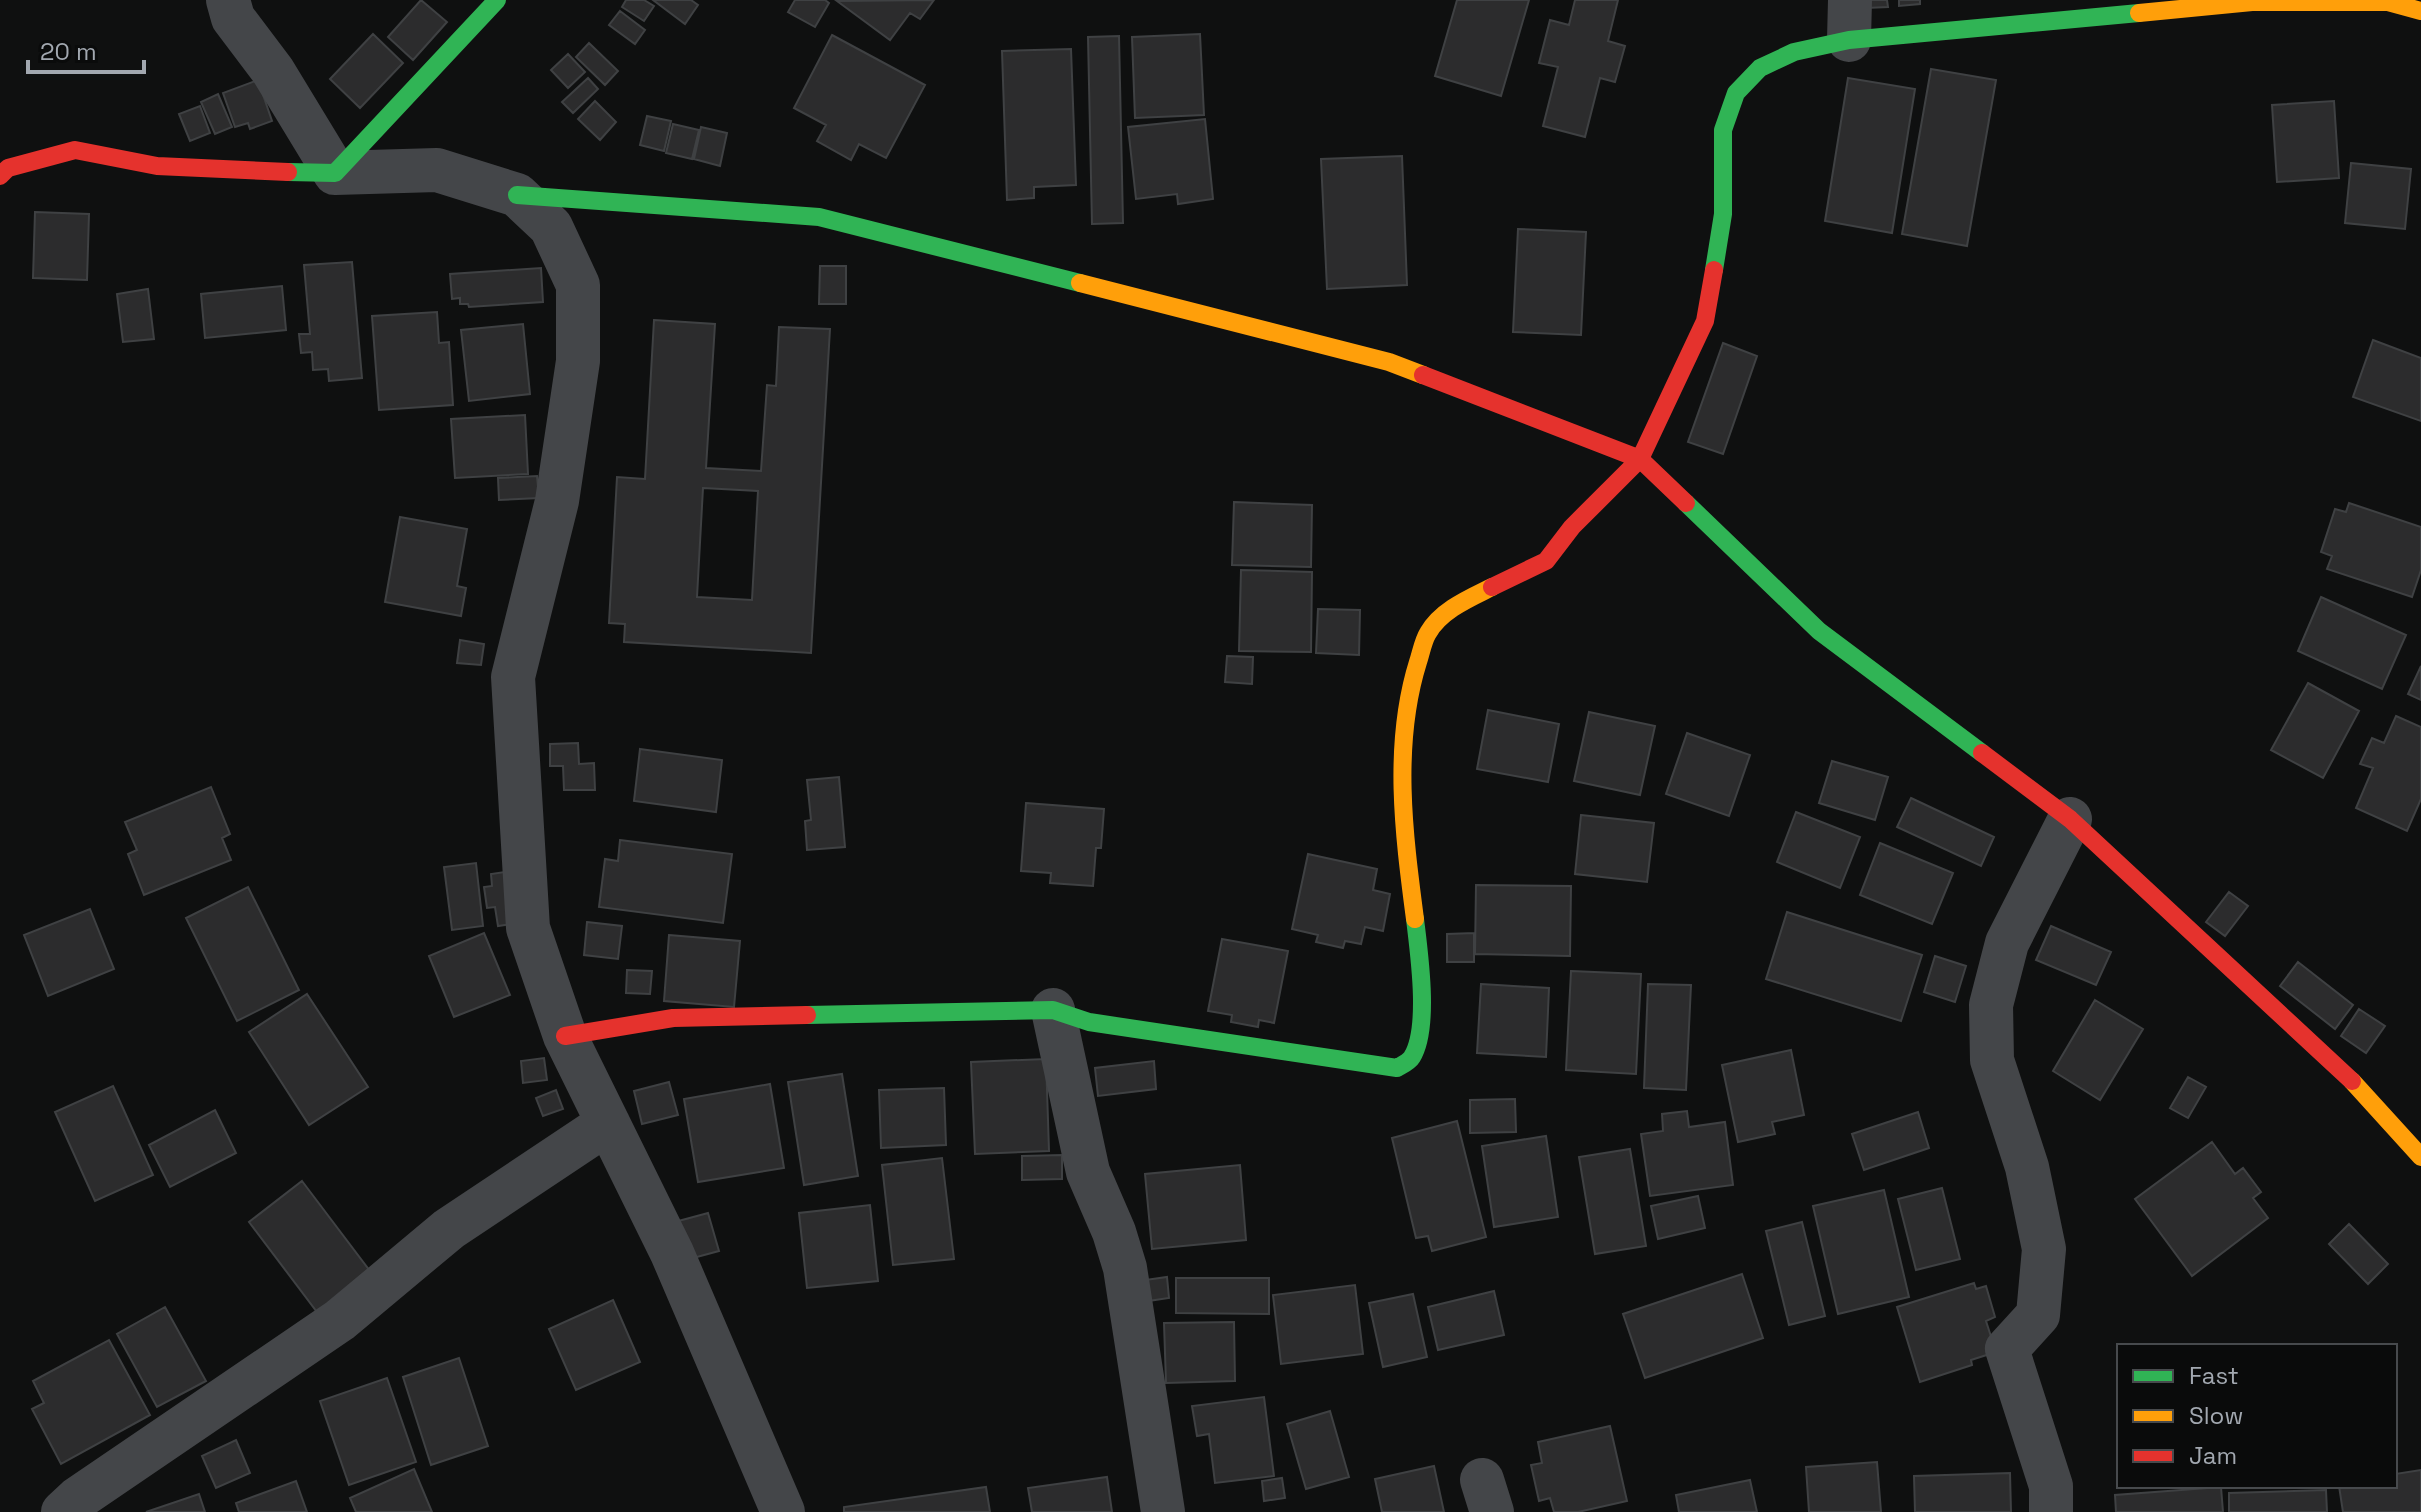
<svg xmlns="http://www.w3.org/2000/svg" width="2421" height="1512" font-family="'Space Grotesk',sans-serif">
<rect width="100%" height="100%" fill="#0f1010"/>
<path fill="#2c2c2d" stroke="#3f4143" stroke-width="2" fill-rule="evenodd" d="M421,0L447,22L413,60L388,37Z
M626,0H644L654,6L644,21L622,7Z
M653,0H691L698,5L685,24Z
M795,0H825L829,3L815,27L788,12Z
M934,0L920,19L910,13L890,40L837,1Z
M1457,0H1529L1501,96L1435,76Z
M1575,0H1618L1608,41L1625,46L1615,82L1600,78L1585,137L1543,126L1558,67L1539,63L1550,20L1569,25Z
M1866,0H1887L1888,7L1866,8Z
M1899,0H1920V4L1899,6Z
M620,11L645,30L635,44L609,25Z
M373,34L403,63L360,108L330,79Z
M1200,34L1204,115L1135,118L1132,37Z
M832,35L925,85L886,158L859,144L851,160L817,141L826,125L794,108Z
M1119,36L1123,223L1092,224L1088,37Z
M589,43L618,71L605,85L576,57Z
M1071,49L1076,185L1034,187V198L1007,200L1002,51Z
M568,54L585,72L568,88L551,70Z
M1931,69L1996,80L1967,246L1902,234Z
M588,78L598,89L573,113L562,102Z
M1848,78L1915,89L1892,233L1825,221Z
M258,80L272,121L250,129L248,123L235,127L223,93Z
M218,94L232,127L215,134L201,102Z
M595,101L616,122L600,140L578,119Z
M2334,101L2339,178L2277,182L2272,105Z
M200,106L210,133L190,141L179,114Z
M647,116L671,121L664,151L640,145Z
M1205,119L1213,199L1178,204L1177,194L1136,199L1128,127Z
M673,124L699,130L692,159L666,153Z
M701,127L727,133L720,166L694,159Z
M1402,156L1407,285L1327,289L1321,159Z
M2351,163L2411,169L2405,229L2345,223Z
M35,212L89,214L87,280L33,278Z
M1518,229L1586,232L1581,335L1513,332Z
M352,262L362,378L329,381L328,369L313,370L312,352L301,353L299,334H310L304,265Z
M820,266H846V304H819Z
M541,268L543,302L469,307L468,304H460V298L452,299L450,274Z
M282,286L286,330L205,338L201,294Z
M148,289L154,339L123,342L117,294Z
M437,312L439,343L449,342L453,405L379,410L372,316Z
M654,320L715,324L706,468L761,471L767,385L776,386L779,327L830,329L811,653L624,642L625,624L609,623L617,477L645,479ZM703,488L758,491L752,600L697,597Z
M523,324L530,394L469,401L461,330Z
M2373,340L2421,358V421L2353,397Z
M1723,343L1757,356L1723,454L1688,442Z
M525,415L528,474L455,478L451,419Z
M537,476L539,498L499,500L498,478Z
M1234,502L1312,505L1311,567L1232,565Z
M2349,503L2421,527V570L2412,597L2327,569L2332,556L2321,552L2335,509L2346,512Z
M400,517L467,529L457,586L466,588L461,616L385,602Z
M1241,570L1312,572L1311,652L1239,651Z
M2321,597L2406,635L2382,689L2298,651Z
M1318,609L1360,610L1359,655L1316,653Z
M460,640L484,644L481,665L457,663Z
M1227,656L1253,657L1252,684L1225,682Z
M2421,666V700L2408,694Z
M2308,683L2359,711L2323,778L2271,750Z
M1488,710L1559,724L1548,782L1477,769Z
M1589,712L1655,726L1640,795L1574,781Z
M2396,716L2421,727V799L2407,831L2356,808L2373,768L2360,764L2372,738L2384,743Z
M1687,733L1750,755L1729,816L1666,794Z
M578,743L579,764L594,763L595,790H564L563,766H550V744Z
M640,749L722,760L716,812L634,801Z
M1832,761L1888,777L1875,820L1819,803Z
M839,777L845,847L807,850L805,821L811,820L807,780Z
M211,787L230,834L222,838L231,860L144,895L128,854L137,850L125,822Z
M1911,798L1994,837L1981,866L1897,827Z
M1026,803L1104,809L1101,848H1096L1093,886L1050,883L1051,873L1021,871Z
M1796,812L1860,837L1840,888L1777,862Z
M1581,815L1654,823L1647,882L1575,874Z
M620,840L732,854L723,923L599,907L605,859L618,861Z
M1880,843L1953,873L1932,924L1860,895Z
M1308,854L1377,869L1373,890L1390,894L1383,931L1365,927L1361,944L1345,941L1343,948L1316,942L1318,935L1292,929Z
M476,863L483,926L452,930L444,867Z
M511,871L518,923L498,926L495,907L487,908L484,887L492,886L491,874Z
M1476,885L1571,886L1570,956L1475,954Z
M248,887L299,990L237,1021L186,918Z
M2229,892L2248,906L2225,936L2206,922Z
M90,909L114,969L48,996L24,935Z
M1787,912L1922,955L1901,1021L1766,979Z
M587,922L622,926L618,959L584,955Z
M2051,926L2111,952L2096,985L2036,960Z
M484,933L510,995L454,1017L429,956Z
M1474,933V962H1447V934Z
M669,935L740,941L734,1007L664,1001Z
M1222,939L1288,951L1274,1023L1259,1020L1258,1027L1231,1022L1232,1015L1208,1011Z
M1935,956L1966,966L1955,1002L1924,992Z
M2298,962L2353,1005L2335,1029L2280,986Z
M627,970L652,971L650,994L626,993Z
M1571,971L1641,974L1636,1074L1566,1070Z
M1481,984L1549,988L1546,1057L1477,1053Z
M1648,984L1691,985L1686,1090L1644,1088Z
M307,994L368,1087L309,1125L249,1032Z
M2095,1000L2143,1029L2100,1100L2053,1071Z
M2359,1009L2385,1026L2366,1053L2341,1036Z
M1791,1050L1804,1115L1772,1122L1775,1134L1738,1142L1722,1065Z
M544,1058L547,1080L523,1083L521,1061Z
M1046,1059L1049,1151L975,1154L971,1062Z
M1154,1061L1156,1089L1098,1096L1095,1068Z
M842,1074L858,1176L804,1185L788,1082Z
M2188,1077L2206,1087L2188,1118L2170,1108Z
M669,1082L678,1115L642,1124L634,1091Z
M770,1084L784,1168L698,1182L684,1099Z
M113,1086L153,1175L95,1201L55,1112Z
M944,1088L946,1145L881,1148L879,1090Z
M556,1090L563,1109L543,1116L536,1098Z
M1515,1099L1516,1132L1470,1133V1100Z
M215,1110L236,1153L170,1187L149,1145Z
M1687,1111L1689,1127L1725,1122L1733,1185L1650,1196L1641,1134L1663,1131L1662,1114Z
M1918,1112L1929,1148L1864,1170L1852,1134Z
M1457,1121L1486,1237L1432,1251L1428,1236L1416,1238L1392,1138Z
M1546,1136L1558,1217L1494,1227L1482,1146Z
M2212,1142L2235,1174L2243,1168L2261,1192L2253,1198L2268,1218L2192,1276L2135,1199Z
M1630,1149L1646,1246L1595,1254L1579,1157Z
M1062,1155V1179L1022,1180V1156Z
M942,1158L954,1259L893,1265L882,1165Z
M1240,1165L1246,1240L1152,1249L1145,1174Z
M302,1181L373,1275L320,1316L249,1222Z
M1942,1188L1960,1259L1916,1270L1898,1199Z
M1884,1190L1909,1297L1838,1314L1813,1206Z
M1698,1196L1705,1228L1658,1239L1651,1206Z
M870,1205L878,1281L807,1288L799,1213Z
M708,1213L719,1251L682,1261L671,1223Z
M1802,1222L1825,1316L1789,1325L1766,1231Z
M2349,1224L2388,1264L2368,1284L2329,1244Z
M1742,1274L1763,1338L1645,1378L1623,1314Z
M1167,1277L1169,1298L1148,1301L1145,1280Z
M1176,1278H1269V1314L1176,1313Z
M1974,1283L1976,1289L1986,1286L1995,1317L1986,1321L1996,1352L1971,1360L1972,1365L1920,1382L1897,1307Z
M1355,1285L1363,1354L1281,1364L1273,1295Z
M1494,1291L1504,1335L1438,1350L1428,1307Z
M1413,1294L1427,1357L1383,1367L1369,1303Z
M613,1300L640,1362L576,1390L549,1329Z
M165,1307L206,1381L157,1407L117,1334Z
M1234,1322L1235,1381L1166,1383L1164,1323Z
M109,1340L150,1415L61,1464L32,1409L44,1403L33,1381Z
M459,1358L488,1446L431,1465L403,1377Z
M387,1378L416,1462L349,1485L320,1401Z
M1264,1397L1274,1476L1215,1483L1209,1434L1197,1436L1192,1406Z
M1330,1411L1349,1477L1306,1489L1287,1424Z
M1610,1426L1627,1501L1578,1512H1554L1550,1498L1539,1501L1531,1465L1542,1463L1538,1442Z
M236,1440L250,1473L216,1488L202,1456Z
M1877,1462L1881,1512H1809L1806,1467Z
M1434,1466L1444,1512H1382L1375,1479Z
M414,1469L432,1512H356L350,1498Z
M2421,1470V1512H2343L2339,1486H2395V1474Z
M2010,1473L2011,1512H1915L1914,1476Z
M1107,1477L1112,1512H1032L1028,1488Z
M1282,1478L1285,1498L1264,1501L1262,1481Z
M1750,1480L1757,1512H1679L1676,1495Z
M296,1481L307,1512H239L236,1503Z
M986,1487L990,1512H844V1507Z
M2221,1487L2223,1512H2116L2115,1495Z
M2326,1490L2327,1512H2229V1493Z
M199,1494L205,1512H146Z"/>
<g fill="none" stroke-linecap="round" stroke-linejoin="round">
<path stroke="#444649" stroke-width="44" d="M228,0L233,18L273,71L335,173L437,170L517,195L551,227L578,285V361L557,501L513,677L528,928L565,1036L672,1253L783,1512
M1849,40L1850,0
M1053,1010L1088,1172L1114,1232L1125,1268L1163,1512
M1482,1480L1492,1512
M63,1512L77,1499L340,1320L449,1229L608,1123
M2051,1512V1486L2007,1349L2038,1315L2044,1249L2027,1167L1992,1060L1991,1005L2007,943L2070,819"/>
<path stroke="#30b455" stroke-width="18" d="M288,172L335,173L497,0
M517,195L819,217L1080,283
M1714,270L1723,214V130L1736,93L1760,68L1794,52L1849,40L2139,13
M1686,503L1819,631L1982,753
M807,1015L1053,1010L1089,1022L1397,1068C1402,1065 1409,1062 1412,1057C1430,1028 1419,953 1415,919"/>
<path stroke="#ff9f0a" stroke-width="18" d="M2139,13L2252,2H2388L2421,11
M1080,283L1389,362L1423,375
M1415,919C1404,835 1392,745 1418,662C1421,653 1423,641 1428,633C1441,610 1470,598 1492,587
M2352,1081L2421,1157"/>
<path stroke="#e5322d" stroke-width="18" d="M0,176L8,168L75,150L157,166L288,172
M1423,375L1640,459L1686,503
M1492,587L1546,561L1572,527L1640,459L1705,321L1714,270
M1982,753L2070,819L2352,1081
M565,1036L673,1018L807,1015"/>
</g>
<rect x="2117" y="1344" width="280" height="144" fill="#0a0b0b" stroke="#474a4d" stroke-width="2"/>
<rect x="2133" y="1370" width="40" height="12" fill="#30b455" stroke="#474a4d" stroke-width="2"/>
<text x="2189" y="1384" font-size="24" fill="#a2a8b0">Fast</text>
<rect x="2133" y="1410" width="40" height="12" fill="#ff9f0a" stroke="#474a4d" stroke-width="2"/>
<text x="2189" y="1424" font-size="24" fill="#a2a8b0">Slow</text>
<rect x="2133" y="1450" width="40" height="12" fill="#e5322d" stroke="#474a4d" stroke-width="2"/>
<text x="2189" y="1464" font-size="24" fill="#a2a8b0">Jam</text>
<path d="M28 60v12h116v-12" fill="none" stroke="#a2a8b0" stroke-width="4"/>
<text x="40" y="60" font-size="24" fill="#a2a8b0" stroke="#0a0b0b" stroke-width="6" paint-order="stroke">20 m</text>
</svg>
